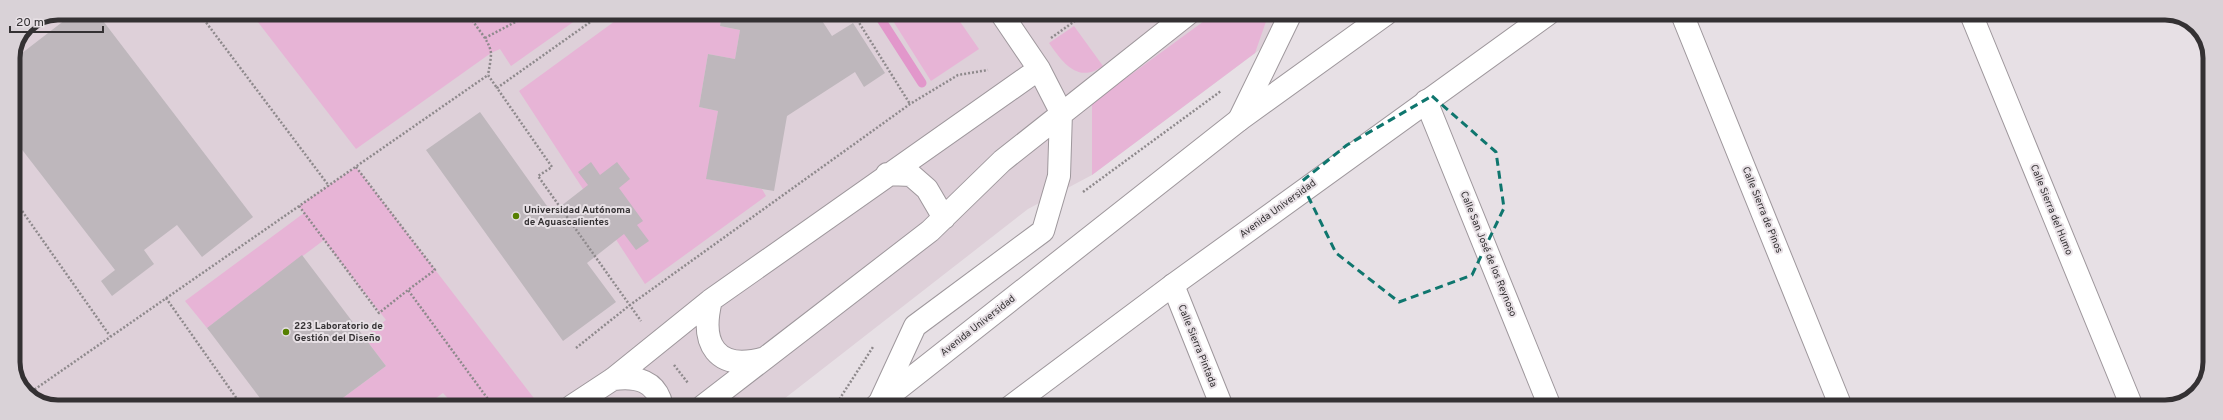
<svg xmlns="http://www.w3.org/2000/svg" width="2223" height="420" font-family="Overpass,sans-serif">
<rect width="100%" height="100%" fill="#e7e0e5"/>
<path fill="#ded0d9" d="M58,13H1309L1092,175L1028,209L775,406H49L24,392L13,368V58L26,26Z"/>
<path fill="#e7b4d6" d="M251,13H586L511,66L500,49L491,53L356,149Z
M626,13H722L720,26L740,30L735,59L708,54L699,107L718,111L707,179L762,189L766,196L645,284L519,91Z
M888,13H954L979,49L931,81Z
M1215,13H1269L1255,53L1092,175V103Z
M1074,26L1103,66C1078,84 1063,63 1049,43Z
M356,167L540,406H455L443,393L425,406H332L386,366L364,337L386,320L324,240L207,328L185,301L304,213L299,206Z"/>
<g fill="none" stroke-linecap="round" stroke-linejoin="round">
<path stroke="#e297cb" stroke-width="9" d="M877,13L922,83"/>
</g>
<path fill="#beb7bc" d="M74,13H97L253,217L202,257L177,225L144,250L154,264L112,296L101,281L115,270L13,138V60Z
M722,13H817L832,36L853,23L885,73L864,87L855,72L787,116L774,191L706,179L718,111L699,107L708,54L735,59L740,30L720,26Z
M480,112L552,213L588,185L578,172L591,162L600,175L617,162L630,179L619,188L643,221L637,225L649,241L636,250L624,234L587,263L616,302L563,341L426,150Z
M302,255L386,366L332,406H266L207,328Z"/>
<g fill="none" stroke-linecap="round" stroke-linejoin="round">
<g stroke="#9e979c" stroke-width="24">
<path id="minor" d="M1682,14L1841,407
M1971,14L2132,407
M1426,101L1550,407
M1239,120L1291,13
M887,174L911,175L927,189L944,218
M1173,285L1222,407
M711,300C700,344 716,372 765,358
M613,379C636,376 656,380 662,406
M879,404L915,326L1043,231L1059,176L1061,112L1039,69L1001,13
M572,406L613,379L711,300L1039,69
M703,406L930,231L1002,161L1189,13"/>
</g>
<g stroke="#9e979c" stroke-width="24">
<path id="major" d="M876,406L1239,120L1386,14
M1010,407L1173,285L1548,14"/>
</g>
<path stroke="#8e898c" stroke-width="2.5" stroke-dasharray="2 2" stroke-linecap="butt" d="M199,13L329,186
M469,13C474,27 489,38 491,53C491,60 489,69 488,75
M603,13L497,88L552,167L538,176L641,321
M853,13L910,104
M1071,13L1077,20
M24,32L40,20
M485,38L521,19L540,13
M1051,38L1086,13
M356,167L435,270L408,290L493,406
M1083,192L1221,91
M13,198L110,336
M299,206L379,313L408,290
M166,298L242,406
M576,348L630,305L910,104L958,75L988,70
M674,365L688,383
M28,394L488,75L497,88
M835,406L873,347"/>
<use href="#minor" stroke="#fff" stroke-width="22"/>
<use href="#major" stroke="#fff" stroke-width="22"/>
</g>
<path fill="none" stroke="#0f766e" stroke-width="3" stroke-dasharray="8 5" stroke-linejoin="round" d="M1432,96L1496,152L1504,208L1472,275L1399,302L1336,253L1301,182L1347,145Z"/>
<g fill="#557f00" stroke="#e7e0e5" stroke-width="1.5">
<circle cx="516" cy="216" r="4"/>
<circle cx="286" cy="332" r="4"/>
</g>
<g text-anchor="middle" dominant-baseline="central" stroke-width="4" stroke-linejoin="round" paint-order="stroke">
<g font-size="10" fill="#343133" stroke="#e7e0e5">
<text transform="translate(1278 209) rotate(-36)">Avenida Universidad</text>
<text transform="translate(1762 210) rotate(68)">Calle Sierra de Pinos</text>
<text transform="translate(2051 210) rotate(68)">Calle Sierra del Humo</text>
<text transform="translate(1488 254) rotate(68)">Calle San José de los Reynoso</text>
<text transform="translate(978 326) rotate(-38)">Avenida Universidad</text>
<text transform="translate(1197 346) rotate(68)">Calle Sierra Pintada</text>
</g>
<g font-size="10" font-weight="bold" fill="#343133" stroke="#e7e0e5" text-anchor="start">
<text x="524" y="210">Universidad Autónoma<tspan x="524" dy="12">de Aguascalientes</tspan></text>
<text x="294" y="326">223 Laboratorio de<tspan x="294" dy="12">Gestión del Diseño</tspan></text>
</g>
</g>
<path d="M0 0H2223V420H0ZM58 20H2165A38 38 0 0 1 2203 58V362A38 38 0 0 1 2165 400H58A38 38 0 0 1 20 362V58A38 38 0 0 1 58 20Z" fill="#d9d2d7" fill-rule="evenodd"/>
<path fill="none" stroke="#343133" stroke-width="5" d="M58 20H2165A38 38 0 0 1 2203 58V362A38 38 0 0 1 2165 400H58A38 38 0 0 1 20 362V58A38 38 0 0 1 58 20Z"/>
<path d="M10 26v6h93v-6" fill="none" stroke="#343133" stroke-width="2"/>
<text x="16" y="26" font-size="12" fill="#343133" stroke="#e7e0e5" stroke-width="3" paint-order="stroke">20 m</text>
</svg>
